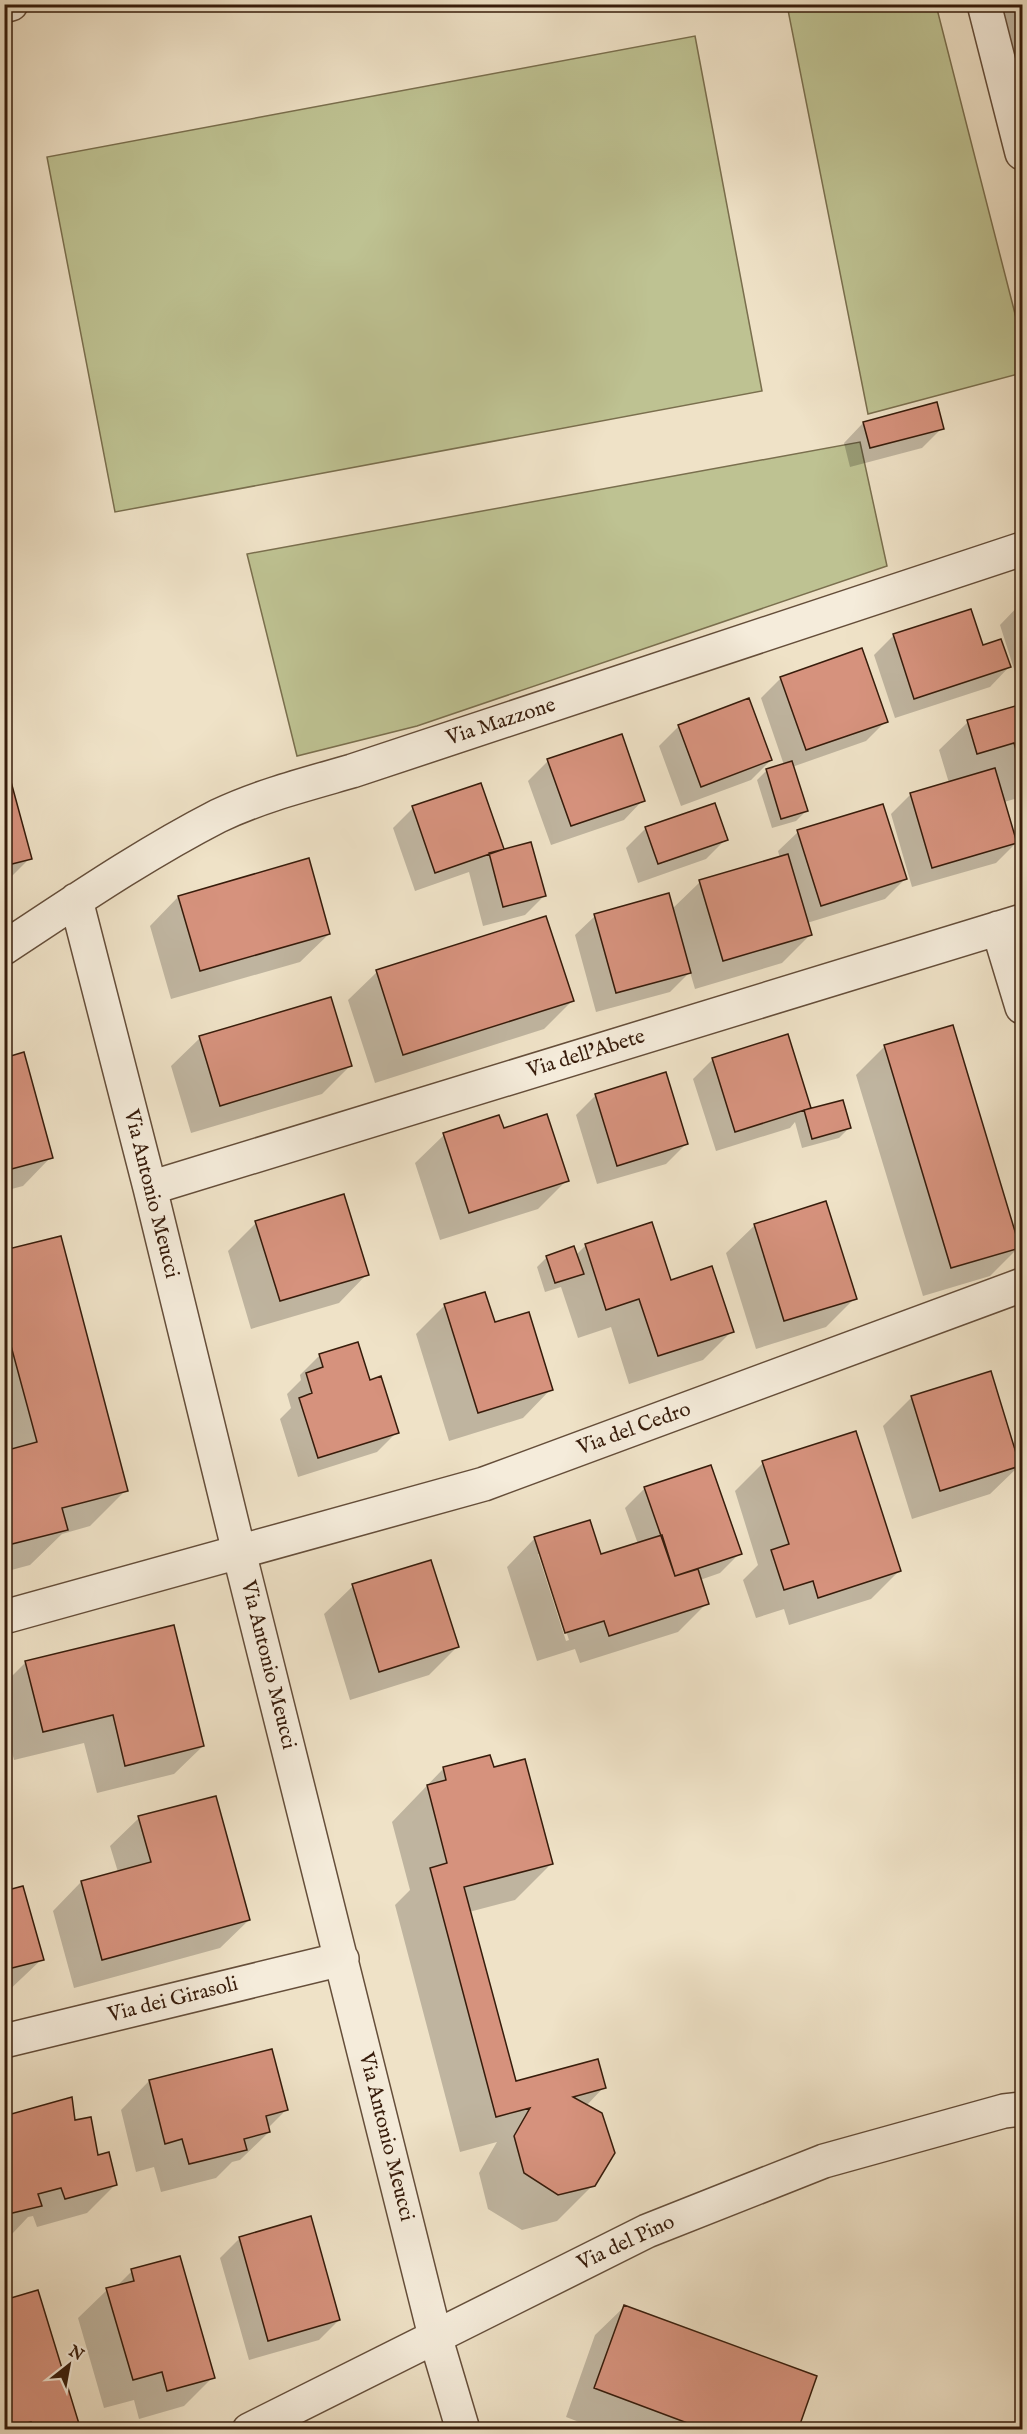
<svg xmlns="http://www.w3.org/2000/svg" width="1027" height="2434" font-family="'IM FELL English',serif">
<rect width="100%" height="100%" fill="#efe2c7"/>
<filter id="stains"><feTurbulence type="fractalNoise" baseFrequency=".00333" numOctaves="4"/><feColorMatrix values="0 0 0 0 .2 0 0 0 0 .09 0 0 0 0 .02 0 0 0 .5 -.17"/></filter>
<radialGradient id="worn" r=".72"><stop offset=".6" stop-color="#630" stop-opacity="0"/><stop offset="1" stop-color="#630" stop-opacity=".3"/></radialGradient>
<path fill="#bec292" stroke="#7a6f4e" stroke-width="1.5" d="M787,5H936L1022,341V373L868,414Z
M695,36L762,391L115,512L47,157Z
M860,442L887,566L417,726L297,756L247,554Z"/>
<path fill="#0003" fill-rule="evenodd" d="M984,4H1022V100Z
M863,423L942,428L922,448L850,467L844,443Z
M1022,602V694L1000,625Z
M894,635L982,647L1009,667L990,687L895,718L874,655Z
M781,678L886,721L866,741L792,767L806,811L796,821L772,828L757,780L767,770L784,765L761,698Z
M1022,698V797L1004,802L1016,843L996,863L912,887L891,814L911,794L949,783L939,750L968,722L1012,708Z
M679,726L771,760L751,780L681,806L659,746Z
M548,761L643,800L624,820L551,845L528,781Z
M4,769L30,858L4,884Z
M714,804L726,839L706,859L638,883L626,848L645,829Z
M413,808L503,851L545,895L525,915L483,926L469,872L415,891L393,828Z
M1022,823V852L1013,832Z
M798,832L905,879L885,899L807,923L810,935L782,963L695,989L690,972L670,992L596,1012L575,935L595,916L672,909L700,882L780,858L778,851Z
M308,860L329,934L300,962L171,999L150,926L178,897Z
M377,972L572,1001L544,1029L375,1083L348,1000Z
M200,1038L350,1066L322,1094L191,1133L171,1066Z
M885,1046L1018,1248L990,1276L923,1296L856,1075Z
M4,1059L51,1157L23,1186L4,1191Z
M713,1059L810,1108L806,1112L849,1128L839,1138L802,1148L795,1122L790,1128L716,1151L693,1079Z
M596,1095L686,1144L666,1164L597,1184L576,1115Z
M503,1130L567,1180L538,1209L440,1240L415,1163L444,1135Z
M256,1223L367,1274L339,1303L251,1329L228,1251Z
M755,1225L855,1298L826,1327L756,1349L726,1253Z
M586,1245L732,1331L703,1360L629,1384L611,1327L578,1338L561,1287L545,1292L537,1267L547,1257L576,1255Z
M4,1252L126,1490L90,1526L62,1534L30,1565L4,1572Z
M445,1305L494,1324L551,1389L523,1418L449,1441L416,1334Z
M320,1355L369,1382L397,1432L377,1452L298,1477L280,1419L291,1408L287,1394L301,1380L300,1375Z
M912,1397L1019,1466L990,1494L912,1519L883,1426Z
M763,1463L900,1570L871,1599L789,1625L784,1609L756,1618L743,1580L758,1565L735,1491Z
M645,1488L740,1553L720,1573L700,1580L707,1603L678,1632L580,1663L575,1649L537,1661L507,1567L535,1538L600,1556L638,1544L625,1508ZM538,1554H541L569,1640L566,1641Z
M430,1562L457,1647L429,1675L350,1700L324,1614L353,1586Z
M26,1662L203,1746L174,1774L97,1793L84,1743L14,1760L4,1721V1684Z
M443,1769H493L551,1864L515,1900L469,1912L515,2083L604,2087L586,2106L593,2185L557,2221L522,2230L488,2209L479,2173L497,2142L460,2152L395,1905L410,1890L392,1822Z
M139,1818L249,1920L220,1948L74,1988L53,1911L81,1882L118,1872L110,1846Z
M4,1892L42,1959L4,1995Z
M149,2081L286,2110L268,2128L269,2132L240,2160L232,2162L216,2178L161,2192L154,2167L136,2172L121,2110Z
M4,2117L74,2122L116,2184L87,2213L37,2227L33,2216L28,2217L12,2234L4,2235Z
M240,2238L339,2320L319,2340L249,2360L220,2258Z
M132,2271L213,2377L184,2406L139,2419L134,2400L104,2408L78,2318L107,2290L116,2287Z
M4,2302L78,2426L75,2430H4Z
M624,2307L796,2430H600L566,2417L595,2335Z"/>
<path fill="#d6927d" stroke="#371c0b" stroke-width="1.5" d="M937,402L944,429L870,448L863,422Z
M971,609L983,645L1001,639L1011,667L914,699L893,634Z
M862,648L888,722L806,750L780,677Z
M749,698L772,760L701,787L678,725Z
M1022,704V770L1014,743L977,754L967,720Z
M622,734L645,801L571,826L547,759Z
M792,761L808,811L781,819L766,769Z
M7,767L32,859L4,866V768Z
M995,768L1017,843L932,868L910,793Z
M481,783L504,849L435,873L412,806Z
M715,803L728,840L658,864L645,827Z
M883,804L907,879L821,906L797,830Z
M531,842L546,896L503,907L489,853Z
M788,854L812,935L723,961L699,880Z
M309,858L330,934L200,971L178,896Z
M669,893L691,973L616,993L594,914Z
M546,916L574,1001L403,1055L376,970Z
M331,997L352,1066L220,1106L199,1036Z
M953,1025L1020,1248L951,1268L884,1045Z
M788,1034L811,1108L735,1132L712,1058Z
M24,1052L53,1158L4,1171V1058Z
M666,1072L688,1144L617,1166L595,1094Z
M843,1100L851,1128L812,1139L804,1110Z
M547,1114L569,1181L469,1213L443,1133L499,1115L504,1128Z
M344,1194L369,1275L280,1301L255,1221Z
M826,1201L857,1299L784,1321L754,1224Z
M652,1222L671,1280L712,1266L734,1332L658,1356L639,1299L606,1310L585,1244Z
M61,1236L128,1491L62,1508L68,1530L4,1546V1451L37,1442L4,1320V1250Z
M574,1246L584,1274L555,1283L546,1256Z
M485,1292L495,1322L529,1312L553,1390L478,1413L444,1304Z
M358,1342L370,1380L381,1376L399,1433L318,1458L299,1398L312,1393L306,1373L323,1367L319,1354Z
M991,1371L1020,1466L940,1491L911,1396Z
M856,1431L901,1571L818,1598L813,1581L784,1590L771,1550L789,1544L762,1461Z
M711,1465L742,1554L675,1576L644,1487Z
M590,1520L601,1554L662,1535L675,1576L698,1569L709,1604L609,1636L604,1621L565,1633L534,1537Z
M431,1560L459,1647L379,1672L352,1584Z
M174,1625L204,1746L125,1766L113,1715L43,1732L25,1661Z
M490,1755L494,1767L525,1759L553,1864L464,1887L516,2081L598,2059L606,2088L573,2097L602,2113L615,2153L595,2186L558,2195L524,2173L514,2136L530,2108L496,2117L430,1868L447,1863L427,1785L446,1780L443,1767Z
M216,1796L250,1920L102,1960L81,1881L151,1862L138,1816Z
M23,1886L44,1960L4,1970V1891Z
M272,2049L288,2110L266,2116L270,2132L244,2139L247,2150L189,2164L182,2139L165,2144L149,2080Z
M72,2097L75,2120L91,2117L98,2155L109,2152L117,2185L65,2199L61,2188L38,2194L42,2206L4,2215V2116Z
M311,2216L340,2320L268,2341L239,2237Z
M180,2256L215,2378L167,2391L162,2372L133,2380L106,2288L134,2281L131,2269Z
M38,2290L80,2427L71,2430H34L31,2422L5,2430L4,2300Z
M624,2305L817,2376L798,2430H706L594,2388Z"/>
<g fill="none" stroke-linecap="round" stroke-linejoin="round">
<g stroke="#654e3a" stroke-width="36">
<path id="minor" d="M984,4L1022,153
M4,6L11,4
M76,900L150,1188L239,1552L435,2336L463,2430
M998,928L1022,1007
M4,948C74,902 144,854 218,816C260,796 307,784 352,771L1022,549
M150,1188L1022,921
M4,1617L484,1484L1022,1285
M4,2041L342,1959
M249,2430L647,2231L824,2161L1004,2111L1022,2109"/>
</g>
<use href="#minor" stroke="#f5ecdb" stroke-width="33"/>
</g>
<g text-anchor="middle" dominant-baseline="central" stroke-width="4.5" stroke-linejoin="round" paint-order="stroke">
<g font-size="21" fill="#371c0b" stroke="#f5ecdb">
<text transform="translate(501 722) rotate(-18)">Via Mazzone</text>
<text transform="translate(586 1054) rotate(-17)">Via dell'Abete</text>
<text transform="translate(151 1194) rotate(76)">Via Antonio Meucci</text>
<text transform="translate(634 1429) rotate(-20)">Via del Cedro</text>
<text transform="translate(268 1665) rotate(76)">Via Antonio Meucci</text>
<text transform="translate(173 2000) rotate(-14)">Via dei Girasoli</text>
<text transform="translate(386 2137) rotate(76)">Via Antonio Meucci</text>
<text transform="translate(626 2243) rotate(-25)">Via del Pino</text>
</g>
</g>
<rect width="1027" height="2434" fill="none" stroke="#efe2c7" stroke-width="24"/>
<rect x="6" y="6" width="1015" height="2422" fill="none" stroke="#371c0b" stroke-width="3"/>
<rect x="12" y="12" width="1003" height="2410" fill="none" stroke="#371c0b" stroke-width="1.5"/>
<g transform="translate(69 2365) rotate(31)" stroke="#f5ecdb" stroke-width="4.5" paint-order="stroke">
<path d="M0-4.5L10 22L0 15L-10 22Z" fill="#371c0b"/>
<text y="-9" font-size="16" font-weight="bold" text-anchor="middle" fill="#371c0b">N</text>
</g>
<rect width="100%" height="100%" filter="url(#stains)"/>
<rect width="100%" height="100%" fill="url(#worn)"/>
</svg>
